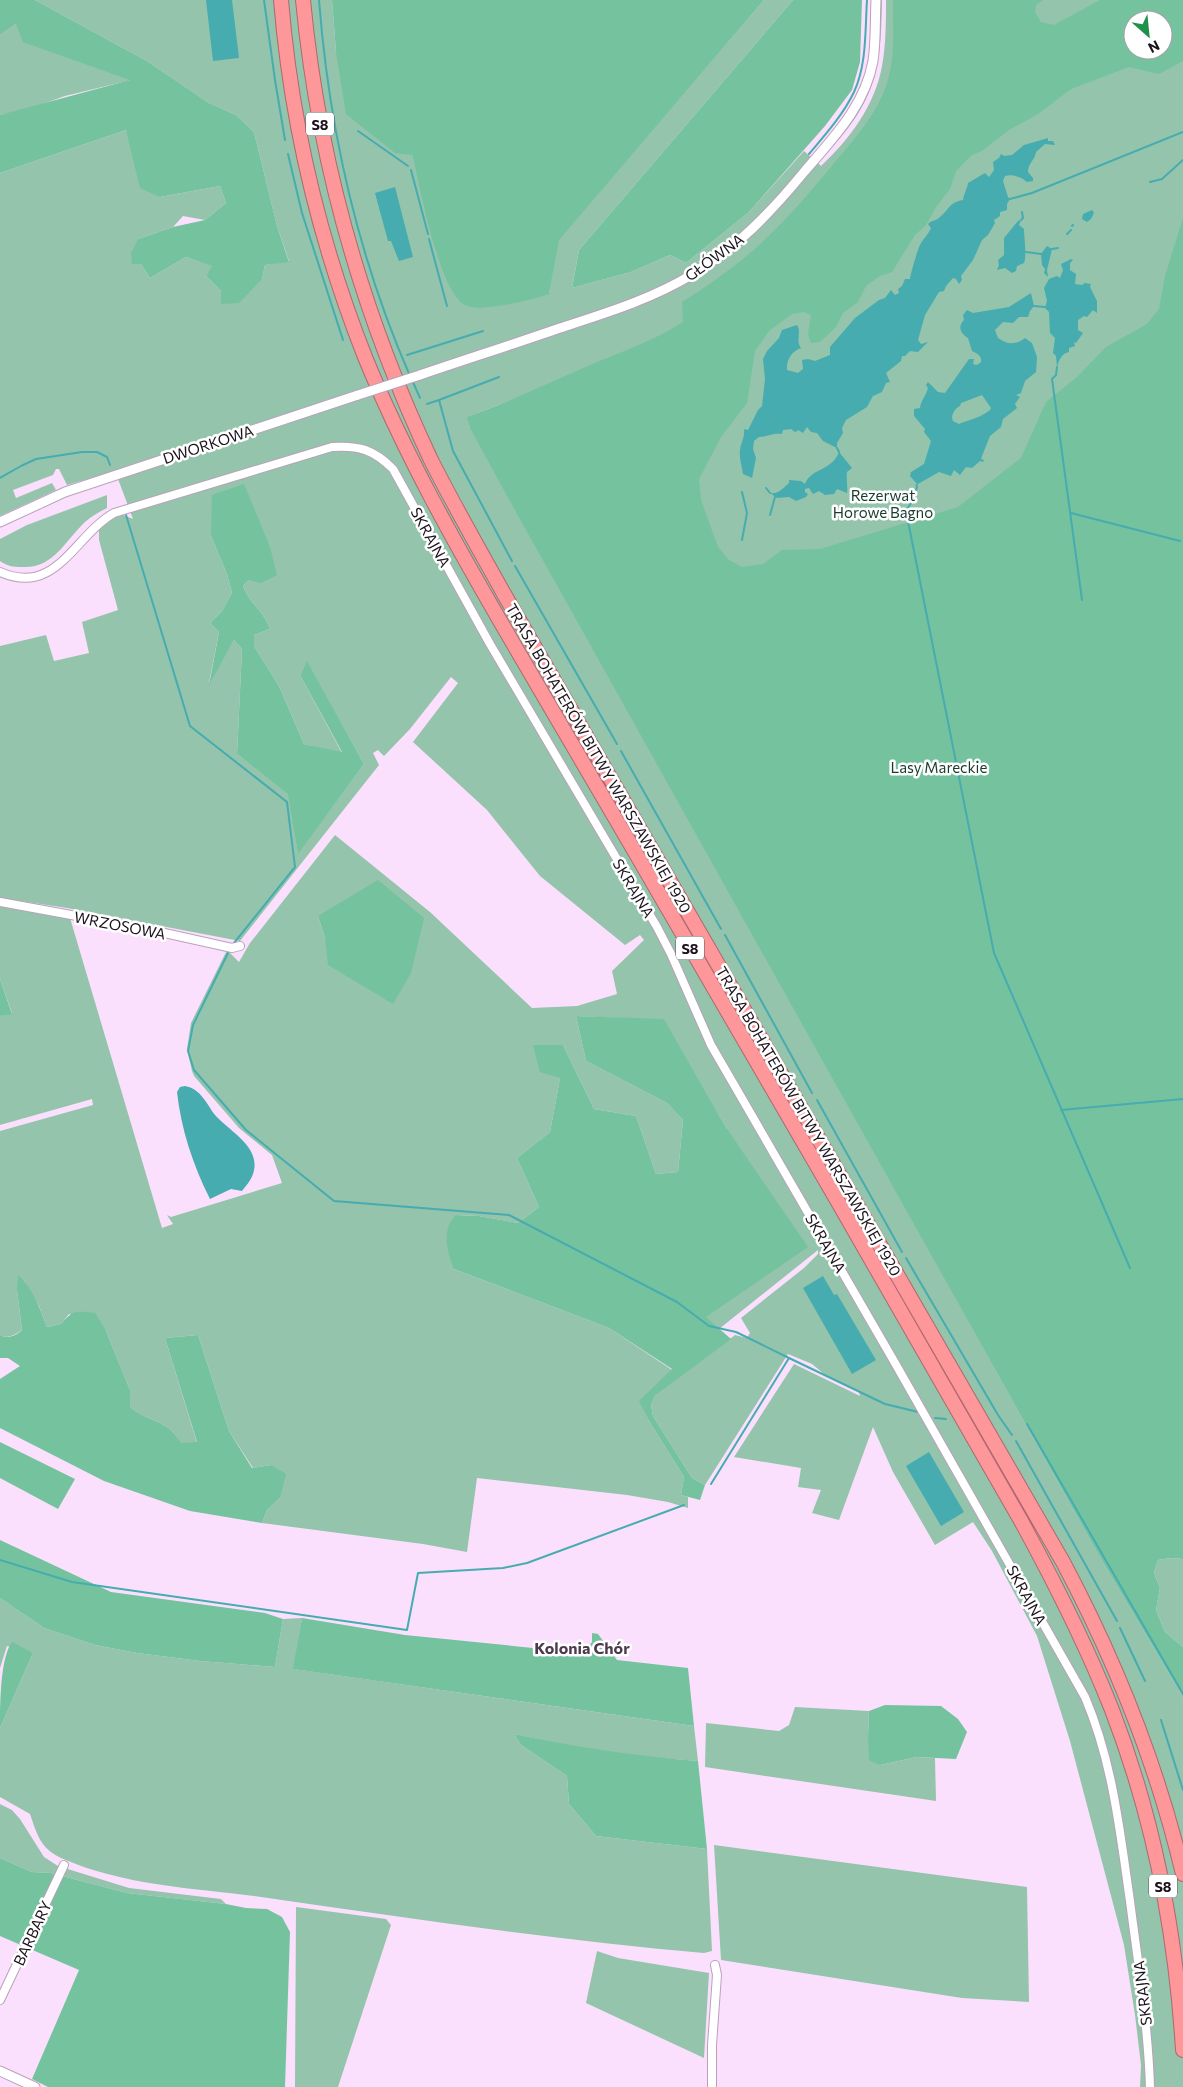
<svg xmlns="http://www.w3.org/2000/svg" width="1183" height="2087" font-family="Commissioner,sans-serif">
<rect width="100%" height="100%" fill="#fbe0fd"/>
<path fill="#94c4ab" fill-rule="evenodd" d="M35,0H332L336,52L412,154L437,254L549,293L558,240L764,0H793L579,250L572,288L631,272L670,255L686,263L749,212L804,151L817,162C843,135 869,104 876,65C880,45 878,21 880,0H882C881,79 873,105 818,163L821,166C850,139 875,105 882,66C886,45 886,21 886,0H1183V229L1093,670L523,522L1102,1561L1183,1697V2087H1140L1141,2065L1135,2015L1124,1945L1070,1741L1037,1636L992,1551L973,1522L935,1545L893,1472L873,1427L839,1520L812,1513L821,1490L798,1487L801,1468L734,1457L794,1364L860,1396L859,1392L824,1374L812,1364L788,1354L705,1485L692,1478L653,1416L651,1405L655,1396L735,1335L747,1338L750,1333L741,1318L804,1268L818,1254V1250L719,1329L706,1318L727,1129L664,1020L576,1016L586,1061L667,1103L683,1120L678,1172L656,1174L636,1116L594,1109L563,1045L560,1078L550,1132L517,1158L539,1207L518,1223L479,1216L456,1215L454,1269L609,1328L672,1370L640,1401L649,1421L684,1477L681,1495L688,1497V1508L668,1502L627,1495L477,1478L467,1552L423,1544L262,1523L267,1510L280,1498L271,1465L253,1468L229,1431L198,1335L165,1338L197,1443H180C178,1439 175,1434 171,1430C159,1420 143,1418 130,1407V1390L106,1331L69,1314L61,1324L47,1327L39,1306L24,1281L17,1290L22,1330C15,1335 8,1339 0,1335V1131L93,1105L92,1099L0,1125V1016L12,1013L0,979V906L70,918L162,1228L173,1224L167,1215L171,1217L282,1183L272,1155L239,1128L194,1076L192,1071L187,1049L191,1023L227,950L239,962L250,943L335,835L430,912L532,1008L577,1006L617,994L612,971L644,940L640,935L625,945L540,876L487,810L413,742L458,683L451,677L410,729L384,756L378,750L373,753L379,765L240,941L67,908L0,898V646L46,635L54,661L89,653L82,622L118,610L99,540V525L121,514L133,519L115,471L67,485L59,469H56L53,475L13,490L16,498L52,483L56,490L0,516V173L126,130L160,197L220,186L226,203L205,220L183,216L173,227L138,239L141,264L150,278L186,257L213,266L206,276L221,291L262,279L265,265L289,261L277,226L254,132L236,115L209,103L147,61ZM1133,20H1163V50H1133ZM526,394L470,428L468,417ZM211,536L249,580L243,586C250,605 263,609 270,629L254,635V646L279,686L304,744L342,753L300,675L307,662L364,764L298,853L289,794L237,754L242,649L234,640L209,683L219,632L210,623L222,611L232,593L227,574ZM318,916L424,918L325,938Z
M16,24L131,80L65,96L29,109L0,115V35Z
M107,495V508C99,512 92,516 85,522C65,541 53,569 22,567C13,567 7,566 0,561V539L27,525Z
M1171,1558L1183,1559V1647L1165,1632L1156,1610L1160,1588L1154,1573L1158,1560Z
M0,1598L44,1628L95,1645L137,1653L200,1661L275,1667L283,1619L302,1618L294,1669L694,1726L698,1761L646,1757L578,1748L514,1734L521,1745L567,1776L569,1804L596,1836L707,1849L712,1951L704,1953C558,1940 413,1919 268,1898C199,1888 127,1887 61,1858C40,1848 37,1834 30,1814L0,1797V1728L33,1653L7,1646L0,1668Z
M795,1707L869,1711L868,1736L880,1765L917,1757L935,1758L936,1801L705,1767L706,1723L779,1731L789,1725Z
M0,1804L12,1810L20,1819L44,1857L58,1866L129,1888L221,1899L226,1904L246,1908L226,1904L127,1893L51,1873L32,1872L0,1858Z
M714,1845L1027,1887L1029,2002L962,1998L721,1960Z
M296,1907L386,1919L391,1925L338,2087H295Z
M597,1951L618,1958L709,1973L704,2058L586,2003Z"/>
<path fill="#75c29e" fill-rule="evenodd" d="M0,0H35L147,61L209,103L236,115L254,132L277,226L289,262L265,265L262,279L239,303L221,304V291L206,276L212,266L186,257L150,278L141,264H132L131,253L138,239L173,227L205,220L226,203L220,186L160,197L140,188L126,130L0,173V115L130,80L23,42L16,24L0,35Z
M332,0H764L559,240L549,294C531,300 484,312 467,306C439,296 420,184 412,155L395,153L346,114L336,52Z
M793,0H862L860,62L852,90L825,126L749,212L686,263L670,255L631,272L572,288L579,250Z
M893,0H1043L1036,5L1035,12L1041,22L1054,25L1100,0H1183V61L1159,74L1129,67L1071,89L1038,114L1009,130L982,151L972,155L956,171L950,189L936,207L926,225L915,235L892,272L880,276L866,286L858,302L843,313L836,327L820,342L811,343L808,334L811,315L804,312L792,314L769,331L755,351L747,403L721,437L699,479L701,500L718,547L729,560L742,567L763,564L782,550L820,549L958,507L1021,458L1046,402L1077,377L1106,347L1147,324L1159,309L1165,276L1183,218V1559L1171,1558L1158,1560L1154,1573L1160,1588L1156,1610L1165,1632L1183,1647V1697L1102,1561L506,494L470,428L467,417C509,402 548,383 588,366C620,352 654,341 683,322L682,302C709,285 735,267 758,246C786,221 811,191 835,162C853,141 872,119 883,94C896,64 893,32 893,0ZM1133,20H1163V50H1133Z
M244,484L270,547L277,575L261,583L249,580L243,586C250,605 263,609 270,629L254,635V646L279,686L304,744L342,752L300,675L307,661L364,764L298,854L288,794L237,754L242,649L234,640L209,685L219,632L210,623L222,611L232,593L227,574L211,536L212,495Z
M378,880L424,918L411,973L393,1004L328,965L325,938L318,916Z
M0,979L12,1014L0,1016Z
M576,1016L664,1019L727,1129L808,1247L706,1317L731,1339L655,1396L651,1405L653,1416L692,1478L705,1485L700,1500L681,1495L684,1477L649,1421L639,1401L672,1369L609,1328L454,1269C447,1251 441,1230 456,1215L479,1216L518,1223L539,1207L517,1158L550,1132L560,1078L540,1072L533,1045H563L594,1109L636,1116L656,1174L678,1172L683,1120L667,1103L586,1061Z
M18,1275C33,1288 40,1309 47,1327L61,1324C73,1309 77,1311 95,1313L106,1331L130,1390V1407C143,1418 159,1420 171,1430C175,1434 178,1439 181,1443L197,1442L165,1338L198,1335L229,1431L252,1468L271,1465L286,1474L280,1498L267,1510L262,1523L190,1511L104,1481L0,1428V1379L20,1366L8,1358H0V1335C8,1339 16,1336 22,1330L17,1290Z
M0,1442L75,1479L58,1509L0,1478Z
M0,1540L111,1592L265,1613L283,1619L275,1667L200,1661L137,1653L95,1645L44,1628L0,1598Z
M302,1618L405,1635L583,1653L592,1642V1633L598,1634L617,1660L688,1668L694,1726L293,1669Z
M12,1642L33,1653L0,1728C0,1705 0,1658 12,1642Z
M885,1705L941,1706L958,1719L967,1732L956,1759L917,1757L880,1765L869,1760L868,1736L869,1711Z
M514,1734C576,1747 634,1756 698,1761L707,1849L596,1836L569,1804L567,1776L521,1745Z
M0,1858L32,1872L51,1873L127,1893L226,1904L246,1908L267,1909L282,1917L290,1932L285,2087H48L32,2079L79,1970L0,1936Z"/>
<path fill="#46acb0" fill-rule="evenodd" d="M206,0H232L239,58L213,61Z
M1048,138V141H1053L1055,145L1045,144L1036,152C1035,160 1028,163 1028,172L1033,178V181L1027,182C1022,177 1012,174 1005,176L1003,181L1008,197L1010,199L1007,204V210L1000,212V216L994,220L995,223L988,235L982,240L973,260L961,276L962,280L959,284L956,279L953,278L946,286L944,291L939,292L925,315L918,340L921,344L928,342L918,352L910,351L905,356H902L901,361L886,373L890,382L886,383L882,392L873,396L867,407L846,420L842,428L843,433L837,443V448L823,441L817,433L811,432L807,427L803,433L798,430L796,432L793,431L792,429L783,430L782,434C772,433 767,437 759,437L754,441L753,449L756,458L752,478L743,474C742,466 739,459 740,450C741,442 745,438 744,429L748,430L758,410L762,406L765,379L763,359L767,351L779,338L782,330L797,325C802,333 795,340 801,348C792,351 786,360 787,370L798,373L803,369L802,360L808,359L815,361L830,355V347L855,318L879,300L885,298L891,290L895,295L899,293L898,289L902,286L905,279H910C910,276 918,248 920,245C923,239 928,235 931,228L928,224C932,220 935,221 939,218C950,209 948,203 963,200C964,193 967,189 968,183L985,173L989,177L994,170L993,162L999,158L1001,154L1004,156L1012,155L1024,145Z
M395,187L413,257L399,261L391,241H388L375,193Z
M1092,210L1094,213L1091,219L1087,222L1082,219L1083,214Z
M1021,220L1019,225L1024,229C1024,237 1027,256 1024,263L1017,266L1016,271L1012,273L1005,268L997,270L999,265L998,260L1004,255V238L1018,221Z
M1047,246L1052,249L1047,270L1048,277L1044,273L1045,269L1042,265L1041,254Z
M1071,259L1073,260L1070,263V270L1076,274L1075,284L1083,285L1084,283L1091,284L1090,287L1097,301V313L1093,310L1087,317L1084,316L1078,320V330L1083,333L1076,343L1074,342L1075,346L1069,348V352C1062,353 1059,360 1057,367L1056,356L1053,353L1055,338L1050,333L1049,312L1045,308L1047,301L1044,288L1049,279L1057,276L1060,278L1063,270L1061,264Z
M1031,293L1034,306L1030,311L1028,317H1019L1013,323L1003,322L995,330L998,338C1008,345 1016,345 1025,338L1032,343L1037,357L1036,372L1025,381L1021,393L1016,395L1020,397L1015,404L1017,408L1003,419L1001,427L990,436L982,456L981,459L984,460L983,462L980,461L972,468L966,467L960,475L954,470L951,476L939,472L918,484L917,487L915,485L917,484L910,476L911,472L924,464L931,441L924,432L925,429L914,416V409L920,408C921,400 926,396 928,388L926,385L928,382L938,392L945,393L969,359H974L973,364L977,365L981,362C982,355 976,353 972,351L968,338C961,334 957,327 964,320L963,315L967,310L973,313L1009,307ZM982,395L991,408L990,410C980,418 968,420 959,424L953,421C950,416 955,408 960,406L961,403Z
M839,452L852,468L847,472C846,480 848,486 847,493L837,489L834,494L825,495L819,491L813,494L809,488L805,489V492L808,494L806,497L796,501L789,497L777,498L770,493C778,495 783,488 789,483V480L801,481L805,484C812,467 831,472 839,452Z
M185,1086C201,1089 206,1103 215,1115C230,1132 262,1147 253,1174C251,1180 246,1186 242,1191L231,1189L210,1199C193,1165 181,1129 177,1092L180,1087Z
M823,1276L834,1295L837,1294L876,1360L852,1374L803,1288Z
M929,1452L964,1512L941,1526L906,1466Z"/>
<g fill="none" stroke-linecap="round" stroke-linejoin="round">
<path stroke="#46acb0" stroke-width="2" d="M264,0L275,80L285,140
M319,0C329,129 358,257 410,376
M358,131L408,166
M288,154L302,213L343,340
M809,154C825,135 843,115 854,92C867,64 865,30 867,0
M411,170L428,234
M1150,182L1162,179L1183,160
M1010,199L1032,193L1183,132
M1021,220L1023,218L1022,212
M1072,226L1073,225
M1067,234L1071,230
M429,239L447,306
M1052,249L1058,248
M1026,252L1041,254
M1034,306L1045,307
M407,355L483,331
M1057,367L1056,375L1052,379L1082,600
M412,380L420,398
M439,400L499,377
M427,404L439,400L453,451L512,561
M837,448L839,452
M0,478L21,466L36,459L82,452H97L107,457L110,465
M917,487L913,500L906,511L994,953L1130,1268
M766,488L770,493
M742,492L747,513L742,540
M1071,513L1180,541
M126,515L190,726L287,802L295,867L234,943
M770,515L775,497
M515,566L617,744
M621,751L721,929
M725,935L812,1093
M228,953L193,1025L188,1051L194,1070L246,1130L334,1201L509,1215L677,1302L709,1326L736,1332L789,1358
M817,1100L902,1252
M1061,1110L1183,1099
M906,1258L998,1415L1012,1435
M935,1418L946,1419
M1027,1424L1183,1694
M1016,1441L1117,1621
M711,1484L789,1358L885,1404L918,1412
M0,1560L72,1582L407,1630L418,1573L503,1568L527,1563L684,1505
M1120,1628L1145,1681
M1161,1720L1183,1790"/>
<g stroke="#bba1bc" stroke-width="10">
<path id="minor" d="M0,572C56,597 74,536 114,513L332,447C359,445 374,450 393,469L490,644L657,927L671,954L711,1045L895,1363L1085,1697C1113,1763 1120,1832 1130,1901C1138,1963 1148,2025 1150,2087
M0,902L142,928L232,948L240,946
M0,2000L64,1865
M712,2087V2045L717,1975L715,1965"/>
</g>
<g stroke="#bba1bc" stroke-width="11">
<path id="tertiary" d="M420,375C467,359 514,344 560,328C606,313 652,299 693,274C737,248 772,211 804,172C833,138 865,106 873,61C876,41 875,20 876,0
M0,522L65,492L358,395
M0,2071L35,2087"/>
</g>
<g stroke="#ae686e" stroke-width="16">
<path id="motorway" d="M281,0C291,122 320,243 365,357C405,455 457,547 510,638C551,707 591,776 631,845C761,1070 892,1293 1020,1519C1054,1581 1086,1644 1112,1710C1154,1819 1176,1934 1183,2050
M303,0C318,159 362,313 430,458C453,504 479,549 504,594L1063,1562C1116,1662 1157,1764 1183,1874"/>
</g>
<use href="#minor" stroke="#fff" stroke-width="8"/>
<use href="#tertiary" stroke="#fff" stroke-width="9"/>
<use href="#motorway" stroke="#fd979a" stroke-width="14"/>
<g stroke="#bba1bc" stroke-width="11" stroke-linecap="butt">
<path id="tertiary-bridge" d="M358,395L420,375"/>
</g>
<use href="#tertiary-bridge" stroke="#fff" stroke-width="9"/>
</g>
<g text-anchor="middle" dominant-baseline="central" stroke-width="5" stroke-linejoin="round" paint-order="stroke">
<g fill="#fff" stroke="#5f5960" stroke-width="1">
<rect x="306" y="112.5" width="28" height="23" rx="4"/>
<rect x="676" y="936.5" width="28" height="23" rx="4"/>
<rect x="1149" y="1874.5" width="28" height="23" rx="4"/>
</g>
<g font-size="14" font-weight="bold" fill="#1b121c">
<text x="320" y="124">S8</text>
<text x="690" y="948">S8</text>
<text x="1163" y="1886">S8</text>
</g>
<g font-size="15" fill="#1b121c" stroke="#fff">
<text transform="translate(714 257) rotate(-36)">GŁÓWNA</text>
<text transform="translate(208 444) rotate(-18)">DWORKOWA</text>
<text transform="translate(431 537) rotate(61)">SKRAJNA</text>
<text transform="translate(599 758) rotate(60)">TRASA BOHATERÓW BITWY WARSZAWSKIEJ 1920</text>
<text transform="translate(634 888) rotate(59)">SKRAJNA</text>
<text transform="translate(120 925) rotate(11)">WRZOSOWA</text>
<text transform="translate(809 1121) rotate(60)">TRASA BOHATERÓW BITWY WARSZAWSKIEJ 1920</text>
<text transform="translate(826 1243) rotate(60)">SKRAJNA</text>
<text transform="translate(1027 1595) rotate(61)">SKRAJNA</text>
<text transform="translate(32 1933) rotate(-65)">BARBARY</text>
<text transform="translate(1142 1993) rotate(-97)">SKRAJNA</text>
</g>
<g font-size="15" fill="#1a3c2c" stroke="#fff">
<text x="883" y="495">Rezerwat<tspan x="883" dy="17">Horowe Bagno</tspan></text>
<text x="939" y="767">Lasy Mareckie</text>
</g>
<g font-size="16" font-weight="bold" fill="#4d384e" stroke="#fff">
<text x="582" y="1647">Kolonia Chór</text>
</g>
</g>
<g transform="translate(1148 35) rotate(153)"><circle r="24" fill="#ffffff" stroke="#a4a0a4"/>
<path d="M0-4L9 19L0 12L-9 19Z" fill="#20914b"/>
<text y="-8" font-size="14" font-weight="bold" text-anchor="middle" fill="#1b121c">N</text>
</g>
</svg>
